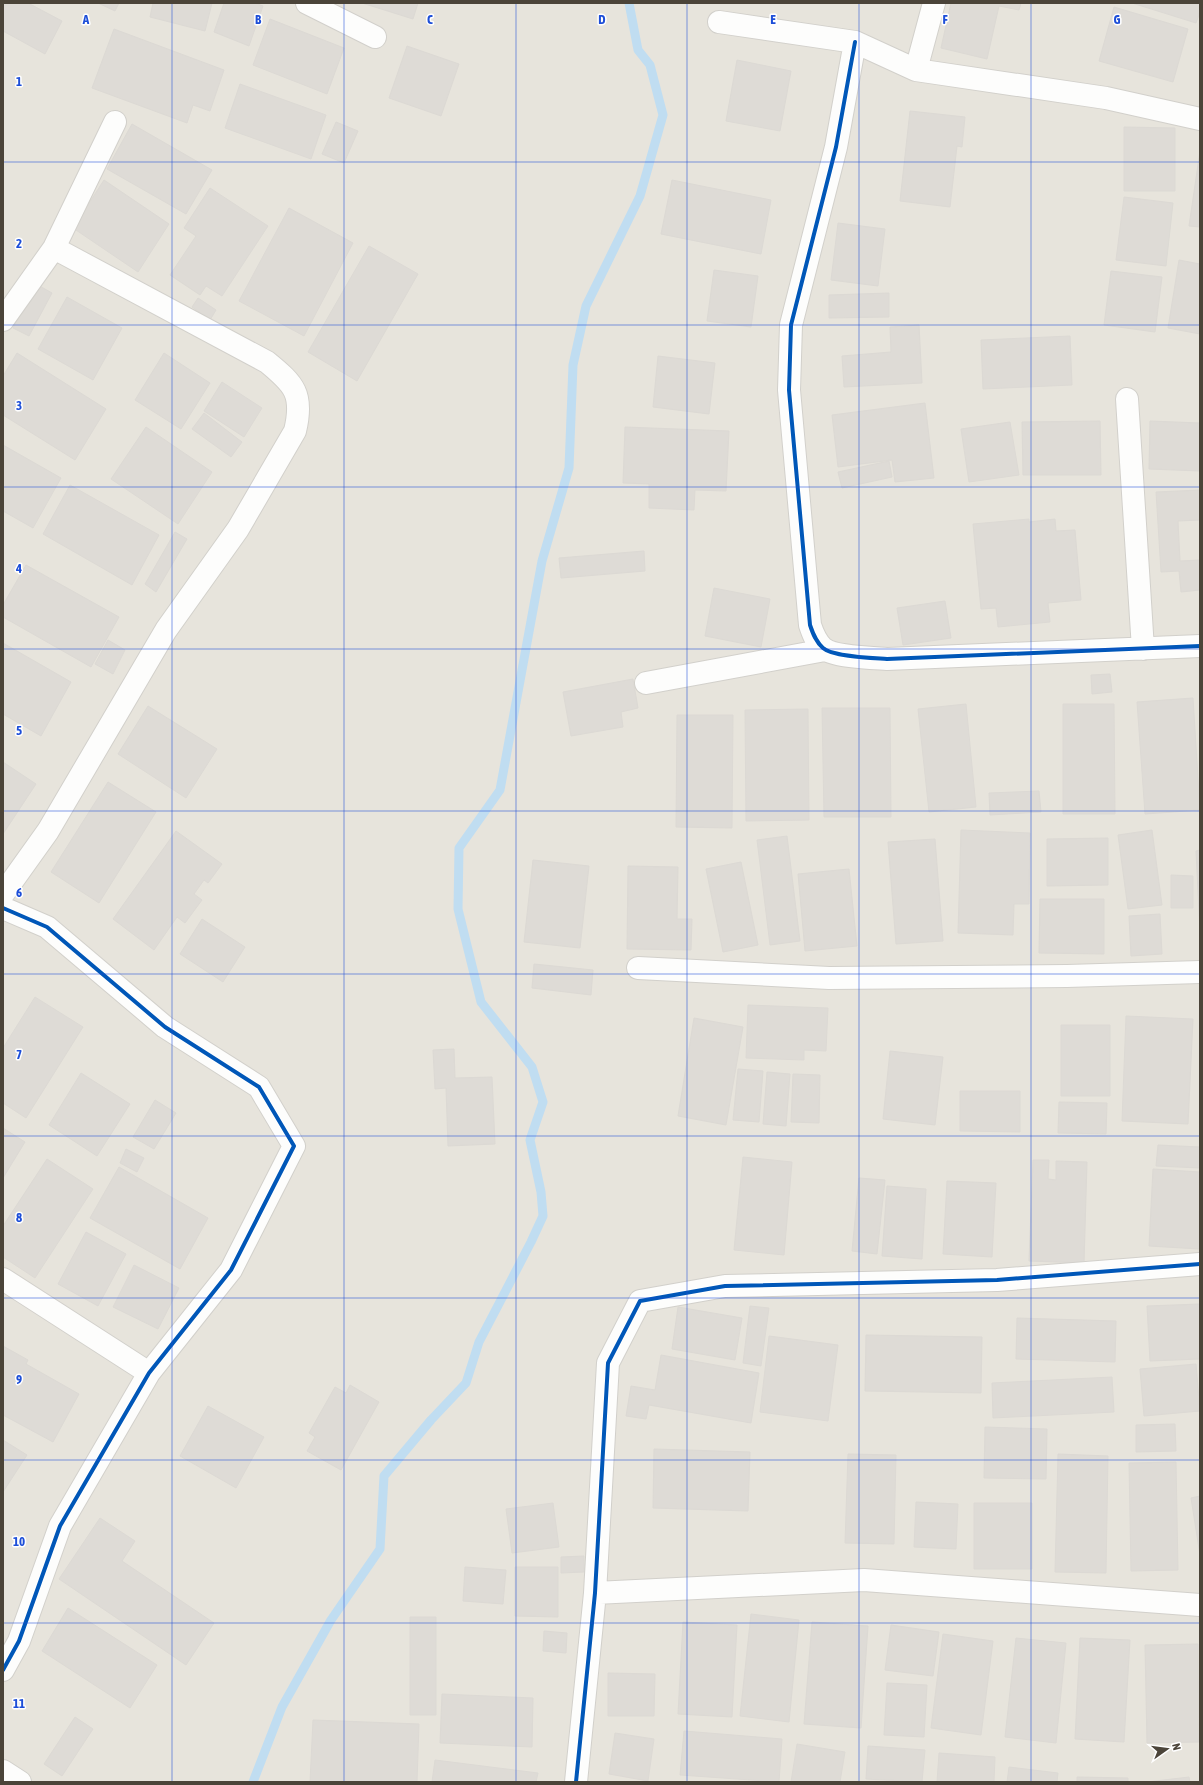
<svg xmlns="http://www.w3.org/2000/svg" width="1203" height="1785" font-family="'Asap Condensed',sans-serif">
<rect width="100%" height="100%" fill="#f4f2ee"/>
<path fill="#e7e4dc" d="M3,3H1200V1782H3Z"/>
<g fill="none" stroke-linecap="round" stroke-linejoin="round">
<path stroke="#c0ddf1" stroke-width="9" d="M253,1782L282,1707L331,1620L380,1549L384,1476L431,1420L466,1383L479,1342L531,1242L543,1216L541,1192L530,1140L543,1102L532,1067L481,1002L458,909L459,848L500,790L542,561L569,468L573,365L586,306L640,196L663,115L650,65L638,50L629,3"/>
</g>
<path fill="#dedbd6" stroke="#dcd9d4" d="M3,3H28L62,21L45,54L3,31Z
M98,3H119L115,11Z
M153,3H212L205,31L150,17Z
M224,3H255L263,6L249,46L214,32Z
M362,3H418L413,19Z
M951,3H1021L1019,10L999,6L987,59L941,48Z
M1132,3H1200V12L1196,23Z
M1114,7L1188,29L1173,82L1099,61Z
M270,19L344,48L327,94L253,65Z
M114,29L224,70L210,111L193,105L187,123L92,88Z
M407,46L459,64L441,116L389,98Z
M737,60L791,71L780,131L726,121Z
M240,84L326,115L311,159L225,128Z
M910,111L965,117L962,147L957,146L950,207L900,201Z
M336,122L358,131L344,163L322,154Z
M132,124L212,170L186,214L107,169Z
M1124,127L1175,128V191H1124Z
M1200,151V227L1189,226Z
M104,180L169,224L138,272L73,228Z
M672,180L771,200L761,254L661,234Z
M210,188L268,226L222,296L206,286L200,295L170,275L196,236L184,228Z
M1124,197L1173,203L1166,266L1116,260Z
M289,208L353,243L304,336L239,301Z
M838,223L885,229L878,286L831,280Z
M369,246L418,274L357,381L308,352Z
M1179,260L1200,264V334L1168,328Z
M714,270L758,276L751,327L707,321Z
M1111,271L1162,277L1155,332L1104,325Z
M36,284L52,293L29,336L13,328Z
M889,293V317L829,318V295Z
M67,297L122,328L93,380L38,349Z
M198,298L216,310L210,320L192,307Z
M919,325L922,383L844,387L842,356L891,352L890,327Z
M1070,336L1072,385L983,389L981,340Z
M17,353L106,409L75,460L3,415V376Z
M164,353L210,383L181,429L135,400Z
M658,356L715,363L709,414L653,407Z
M222,382L262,408L244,437L204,411Z
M925,403L934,478L895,482L892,460L838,467L832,415Z
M204,413L242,442L231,457L192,429Z
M1100,421L1101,475H1023L1022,422Z
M1150,421L1200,423V471L1149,469Z
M1010,422L1019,475L969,482L961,429Z
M146,427L212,472L178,524L111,479Z
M625,427L729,431L726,491L695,490L694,510L649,508V484L623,483Z
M3,445L61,478L33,528L3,511Z
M889,461L892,477L842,488L838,472Z
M70,485L159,535L132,585L43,534Z
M1200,490V520L1178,521L1180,561L1200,560V590L1181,592L1179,571L1161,572L1156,492Z
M1029,519V522L1055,519L1056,531L1075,530L1081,600L1048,603L1050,622L998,627L996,608L981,609L973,524Z
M175,532L187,539L156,592L145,584Z
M644,551L645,571L561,578L559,558Z
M26,565L119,617L91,667L3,617V605Z
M714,588L770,599L761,647L705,636Z
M945,601L951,638L903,645L897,608Z
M108,640L125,650L113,674L95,664Z
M3,643L71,682L41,736L3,714Z
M1110,674L1112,692L1092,694L1091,675Z
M633,679L638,708L621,712L623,727L571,736L563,692Z
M1193,698L1200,810L1145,814L1137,702Z
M966,704L976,807L929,812L918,709Z
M1063,704H1114L1115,814H1063Z
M148,706L217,749L186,798L118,754Z
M822,708H890L891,817H824Z
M808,709L809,820L746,821L745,710Z
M677,715H733L732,828L676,827Z
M3,762L36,784L3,834Z
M108,782L156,812L99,903L51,872Z
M1039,791L1041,812L990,815L989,793Z
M961,830L1030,833L1029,904H1014L1013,935L958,933Z
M1152,830L1162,905L1128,909L1118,835Z
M176,831L222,864L208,883L204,880L194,894L202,900L185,923L177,917L154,950L113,919Z
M787,836L800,941L770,945L757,840Z
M1108,838V885L1047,886V839Z
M935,839L943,941L896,944L888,842Z
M1200,850V931L1196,851Z
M533,860L589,866L580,948L524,942Z
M741,862L758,945L723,952L706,869Z
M628,866L678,867L677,919H692L691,950L627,949Z
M849,869L857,946L805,951L798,874Z
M1171,875L1193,876V908H1171Z
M1040,899H1104V954L1039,953Z
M1160,914L1162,954L1131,956L1129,916Z
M202,919L245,947L223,982L180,954Z
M534,964L593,970L591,995L532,988Z
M35,997L83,1027L26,1118L3,1103V1048Z
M748,1005L828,1008L826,1051L804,1050V1060L746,1058Z
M1126,1016L1193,1019L1188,1124L1122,1121Z
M694,1018L743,1027L726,1125L678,1116Z
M1061,1025H1110V1096H1061Z
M454,1049L455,1078L492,1077L495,1144L448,1146L446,1088L435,1089L433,1050Z
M890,1051L943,1057L935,1125L883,1119Z
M738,1069L763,1071L759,1122L733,1120Z
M767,1072L790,1074L786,1126L763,1124Z
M81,1073L130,1104L97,1156L49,1125Z
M793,1074L820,1075L819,1123L791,1122Z
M960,1091H1020V1132L960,1131Z
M155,1100L176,1113L154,1149L133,1137Z
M1059,1102L1107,1103L1106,1134L1058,1133Z
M3,1128L25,1142L3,1178Z
M1158,1145L1200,1147V1168L1156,1166Z
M126,1149L144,1158L137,1172L120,1163Z
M743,1157L792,1162L784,1255L734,1250Z
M47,1159L93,1189L35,1278L3,1257V1226Z
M1033,1160H1049L1048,1179L1056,1180V1161L1087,1162L1084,1263L1029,1261Z
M119,1167L208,1218L180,1269L90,1218Z
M1153,1169L1200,1172L1199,1249L1149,1246Z
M859,1178L885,1180L877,1254L852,1251Z
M947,1181L996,1183L992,1257L943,1254Z
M887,1186L926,1189L922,1259L882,1256Z
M86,1232L126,1254L98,1306L58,1284Z
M134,1265L179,1288L158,1329L113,1307Z
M1200,1304V1359L1150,1361L1147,1306Z
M750,1306L769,1308L761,1366L743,1363Z
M678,1307L742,1318L735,1360L672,1349Z
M1017,1318L1116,1321L1115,1362L1016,1359Z
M866,1335L982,1337L981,1393L865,1391Z
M769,1336L838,1345L828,1421L760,1412Z
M3,1346L28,1360L26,1364L79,1394L53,1442L3,1415Z
M661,1355L759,1373L751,1423L649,1405L646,1419L626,1416L631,1386L655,1390Z
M1196,1364L1200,1411L1144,1416L1140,1369Z
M1112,1377L1114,1412L993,1418L992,1383Z
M350,1385L379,1402L341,1470L307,1451L315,1437L309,1433L335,1387L346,1393Z
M208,1406L264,1437L236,1488L180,1456Z
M1175,1424L1176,1451L1136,1452V1425Z
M985,1427L1047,1429L1046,1479L984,1478Z
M3,1440L27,1455L3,1492Z
M654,1449L750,1452L748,1511L653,1508Z
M848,1454L896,1455L894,1544L845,1543Z
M1058,1454L1108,1456L1106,1573L1055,1572Z
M1176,1462L1178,1570L1131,1571L1129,1463Z
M1200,1496V1555L1191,1498Z
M916,1502L958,1504L956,1549L914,1547Z
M553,1503L559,1547L512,1553L506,1509Z
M974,1503H1032V1569H974Z
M100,1518L135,1541L122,1561L214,1623L186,1665L59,1579Z
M584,1556V1572L561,1573V1557Z
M465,1567L506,1570L503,1604L463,1601Z
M515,1567H558V1617L515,1616Z
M68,1608L157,1665L130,1708L42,1651Z
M751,1614L799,1620L789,1722L740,1716Z
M410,1617H436V1715H410Z
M683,1622L737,1625L732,1717L678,1714Z
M812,1622L868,1626L861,1728L804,1724Z
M891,1625L939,1632L933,1676L885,1670Z
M544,1631L567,1633L566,1653L543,1651Z
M943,1634L993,1641L981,1735L931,1728Z
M1016,1638L1066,1643L1056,1743L1005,1737Z
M1080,1638L1130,1640L1124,1742L1075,1739Z
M1198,1644L1199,1742L1147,1743L1145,1645Z
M608,1673L655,1674L654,1716H608Z
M887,1683L927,1685L924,1737L884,1735Z
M442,1694L533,1698L532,1747L440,1743Z
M75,1717L93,1729L62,1776L44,1764Z
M313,1720L419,1724L417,1782H310Z
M684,1731L782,1739L779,1782L680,1775Z
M615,1733L654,1739L648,1781L609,1774Z
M797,1744L845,1752L840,1782H791Z
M868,1746L925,1750L922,1782L866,1779Z
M939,1753L995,1757L994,1782H937Z
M435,1760L538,1773L536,1782H432Z
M1009,1767L1058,1773L1057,1782H1007Z
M1077,1777L1128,1778V1782H1077Z
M1189,1777L1190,1782H1147Z"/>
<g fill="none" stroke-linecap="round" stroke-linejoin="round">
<g stroke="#d2d0cb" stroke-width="24">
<path id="street" d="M307,3L375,37
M719,22L855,42L916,70L1106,98L1200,119
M855,42L836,147L791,325L789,390L810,625C813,634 816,642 823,648C833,657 873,658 887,659L1200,646
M916,70L934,3
M3,320L54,248L115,122
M1127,399L1143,649
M646,683L825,650
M3,894L48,831L166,630L238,529L295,431C304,394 294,384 267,362L54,248
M3,908L47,927L165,1027L259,1087L294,1146L231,1270L149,1373L60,1526L19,1641L3,1670
M638,968L829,978L1067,976L1200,972
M3,1279L149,1373
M595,1593L864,1580L1200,1605
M3,1771L20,1782
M576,1782L595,1593L608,1363L640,1301L725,1286L997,1280L1200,1264"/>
</g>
<use href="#street" stroke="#fdfdfc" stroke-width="22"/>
<g stroke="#fff" stroke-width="6">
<path id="cycleway" d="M855,42L836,147L791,325L789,390L810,625C813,634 816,642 823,648C833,657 873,658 887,659L1200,646
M3,908L47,927L165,1027L259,1087L294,1146L231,1270L149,1373L60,1526L19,1641L3,1670
M576,1782L595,1593L608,1363L640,1301L725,1286L997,1280L1200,1264"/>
</g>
<use href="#cycleway" stroke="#0057b8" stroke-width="4"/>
</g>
<path fill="none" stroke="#1d4ed8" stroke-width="1" stroke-opacity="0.55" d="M172,3V1782M344,3V1782M516,3V1782M687,3V1782M859,3V1782M1031,3V1782M3,162H1200M3,325H1200M3,487H1200M3,649H1200M3,811H1200M3,974H1200M3,1136H1200M3,1298H1200M3,1460H1200M3,1623H1200"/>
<g font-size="13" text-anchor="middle" font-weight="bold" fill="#1d4ed8" stroke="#fff" stroke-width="3" stroke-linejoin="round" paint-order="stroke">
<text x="86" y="24">A</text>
<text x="258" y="24">B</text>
<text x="430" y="24">C</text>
<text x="602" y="24">D</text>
<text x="773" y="24">E</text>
<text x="945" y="24">F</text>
<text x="1117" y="24">G</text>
<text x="19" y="86">1</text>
<text x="19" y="248">2</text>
<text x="19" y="410">3</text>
<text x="19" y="573">4</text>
<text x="19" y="735">5</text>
<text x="19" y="897">6</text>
<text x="19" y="1059">7</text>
<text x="19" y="1222">8</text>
<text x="19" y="1384">9</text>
<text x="19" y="1546">10</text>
<text x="19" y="1708">11</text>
</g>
<rect width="1203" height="1785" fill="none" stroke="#4b4439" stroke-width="8"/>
<g transform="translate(1167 1749) rotate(76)" stroke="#ffffff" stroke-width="3" paint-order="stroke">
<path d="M0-3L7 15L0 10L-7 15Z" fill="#4b4439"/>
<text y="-6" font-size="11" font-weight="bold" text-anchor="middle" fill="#4b4439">N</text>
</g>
</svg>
